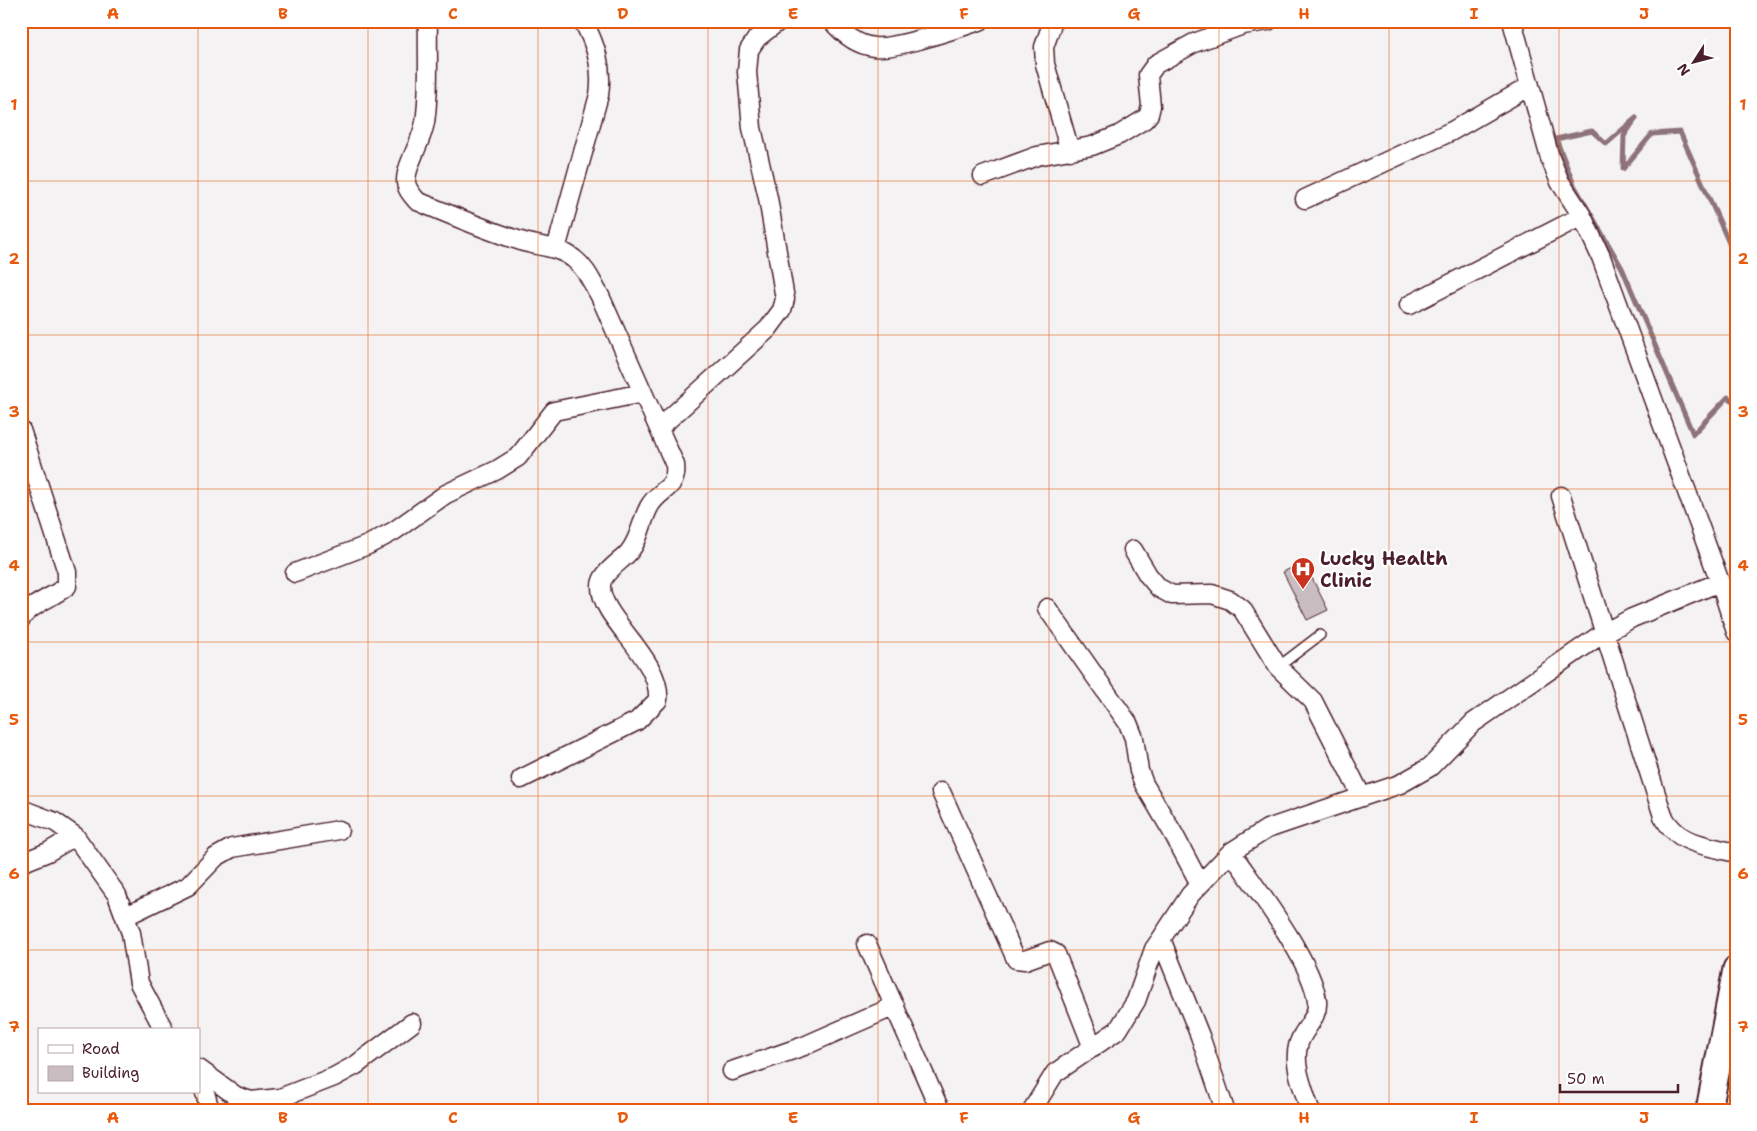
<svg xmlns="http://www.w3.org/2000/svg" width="1757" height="1131" font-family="'Shantell Sans',sans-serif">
<rect width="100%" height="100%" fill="#f4f2f2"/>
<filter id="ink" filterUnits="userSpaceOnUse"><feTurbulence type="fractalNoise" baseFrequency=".02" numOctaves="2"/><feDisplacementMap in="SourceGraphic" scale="10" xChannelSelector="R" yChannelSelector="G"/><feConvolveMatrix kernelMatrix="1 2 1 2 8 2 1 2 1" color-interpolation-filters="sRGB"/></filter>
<g filter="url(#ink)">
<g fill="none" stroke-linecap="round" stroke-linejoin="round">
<path stroke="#8d727a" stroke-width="5" d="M1693,434L1622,268L1574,185L1556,139L1592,131L1606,144L1636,118L1624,136L1623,169L1652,134L1680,132L1736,259
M1693,434L1728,397L1736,403"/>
</g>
<path fill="#cabdc1" stroke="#4a1f2b" d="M1304,562L1328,610L1307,620L1283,572Z"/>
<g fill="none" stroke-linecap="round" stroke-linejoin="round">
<g stroke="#4a1f2b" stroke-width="12">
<path id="service" d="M1278,667L1320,635"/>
</g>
<g stroke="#4a1f2b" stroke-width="21">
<path id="minor" d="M428,21C427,54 430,90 425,122C422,142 406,164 406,181C406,189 412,195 417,201C451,215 485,230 521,241C538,247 559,246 574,259C587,269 592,283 600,296L675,465C678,490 659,488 649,507C641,522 640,539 629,552C621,562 600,573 601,587C601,619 662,659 658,700L637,721L521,779
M832,21C843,34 856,45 874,47C895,50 957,28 980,21
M1053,21L1044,47L1045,64L1070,151
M1512,21L1550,158L1560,182L1582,216L1601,257L1720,582L1736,632
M983,176L1037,156L1092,146L1119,135L1145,119L1149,114L1151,106L1148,75L1156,64L1194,43L1243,25L1268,21
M1305,199L1452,131L1530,86
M556,249L599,95C603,67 596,45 583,21
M1409,305L1582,216
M659,428L768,329L782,310L785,299L768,198L752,128L747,72L749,50L757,38L779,21
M21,430L67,572V586C54,597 28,605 21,619
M1561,496L1663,816C1678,845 1706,845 1736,853
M1133,550L1148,575L1159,588L1172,595L1212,594L1230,600L1242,609L1278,667L1313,701L1362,797
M295,573L368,545L394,531L446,494L497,470L518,457L554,411L643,393
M1047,608L1128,723L1134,738L1139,771L1144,784L1173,833L1200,884
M941,792L1016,959L1025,960L1050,951L1056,954L1093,1048
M21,809L55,822L75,836L117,895L131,933L139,983L164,1030
M1231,852C1255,887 1312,960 1317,1001C1319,1019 1301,1030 1298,1046C1293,1067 1304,1090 1310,1110
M21,863L48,852L75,836
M126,916L188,886L216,857L232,848L339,830
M1161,939L1200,1036L1225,1110
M867,944L940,1110
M199,1069L236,1096L251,1101L280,1098L334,1077L356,1065L412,1023
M732,1071L804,1046L895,1006
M199,1072L210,1110
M1032,1110L1055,1073L1118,1030L1136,1001L1154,949L1161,939L1190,895L1231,852L1267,829L1400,784L1430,767L1473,723L1599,636L1632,618L1720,582"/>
</g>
<g stroke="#4a1f2b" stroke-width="29">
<path id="secondary" d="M1709,1110L1736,969"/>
</g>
<use href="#service" stroke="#fff" stroke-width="9"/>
<use href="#minor" stroke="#fff" stroke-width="18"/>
<use href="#secondary" stroke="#fff" stroke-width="25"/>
</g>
</g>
<path fill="none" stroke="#e8590c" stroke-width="1" stroke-opacity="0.55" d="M198,21V1030M368,21V1110M538,21V1110M708,21V1110M878,21V1110M1049,21V1110M1219,21V1110M1389,21V1110M1559,21V1110M21,181H1736M21,335H1736M21,489H1736M21,642H1736M21,796H1736M21,950H1736M198,1092V1110"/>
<defs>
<g id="hospital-pin" transform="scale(1.25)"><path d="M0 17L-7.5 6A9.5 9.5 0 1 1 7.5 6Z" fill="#c8321e" stroke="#fff"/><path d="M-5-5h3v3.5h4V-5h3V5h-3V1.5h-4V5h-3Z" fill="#fff"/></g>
</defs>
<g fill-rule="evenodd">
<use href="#hospital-pin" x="1303" y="569"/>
</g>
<g text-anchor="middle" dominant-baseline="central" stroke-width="4.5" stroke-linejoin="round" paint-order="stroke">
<g font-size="19" font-weight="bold" fill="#4a1f2b" stroke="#fff" text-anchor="start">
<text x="1320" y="558">Lucky Health<tspan x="1320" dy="22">Clinic</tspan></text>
</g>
</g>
<rect width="1757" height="1131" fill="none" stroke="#fff" stroke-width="55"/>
<rect x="38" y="1028" width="162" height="65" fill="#ffffff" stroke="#b7a5aa"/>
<rect x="48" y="1045" width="25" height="8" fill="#ffffff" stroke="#b7a5aa"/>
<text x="82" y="1054" font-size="15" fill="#4a1f2b">Road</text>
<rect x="48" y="1066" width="25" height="15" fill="#cabdc1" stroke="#b7a5aa"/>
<text x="82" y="1078" font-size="15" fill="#4a1f2b">Building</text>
<g transform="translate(1694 62) rotate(234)" stroke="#ffffff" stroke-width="4" paint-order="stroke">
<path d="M0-4L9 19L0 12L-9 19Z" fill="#4a1f2b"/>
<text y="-8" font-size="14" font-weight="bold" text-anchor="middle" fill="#4a1f2b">N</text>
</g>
<path d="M1560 1084v8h118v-8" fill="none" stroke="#4a1f2b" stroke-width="2.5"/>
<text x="1567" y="1084" font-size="15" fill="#4a1f2b" stroke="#ffffff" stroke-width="4" paint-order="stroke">50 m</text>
<rect x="28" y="28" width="1702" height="1076" fill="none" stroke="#e8590c" stroke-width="2"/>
<g font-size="16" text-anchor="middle" font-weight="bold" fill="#e8590c">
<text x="113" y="19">A</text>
<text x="283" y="19">B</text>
<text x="453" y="19">C</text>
<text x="623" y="19">D</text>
<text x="793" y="19">E</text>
<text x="964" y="19">F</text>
<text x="1134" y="19">G</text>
<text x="1304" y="19">H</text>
<text x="1474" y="19">I</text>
<text x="1644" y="19">J</text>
<text x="14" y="110">1</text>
<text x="1743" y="110">1</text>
<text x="14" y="264">2</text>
<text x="1743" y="264">2</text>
<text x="14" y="417">3</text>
<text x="1743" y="417">3</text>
<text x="14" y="571">4</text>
<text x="1743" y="571">4</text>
<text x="14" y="725">5</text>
<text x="1743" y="725">5</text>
<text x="14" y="879">6</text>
<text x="1743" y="879">6</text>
<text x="14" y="1032">7</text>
<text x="1743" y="1032">7</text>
<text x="113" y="1123">A</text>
<text x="283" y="1123">B</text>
<text x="453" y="1123">C</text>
<text x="623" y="1123">D</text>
<text x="793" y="1123">E</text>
<text x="964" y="1123">F</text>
<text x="1134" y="1123">G</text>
<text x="1304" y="1123">H</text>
<text x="1474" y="1123">I</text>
<text x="1644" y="1123">J</text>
</g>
</svg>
